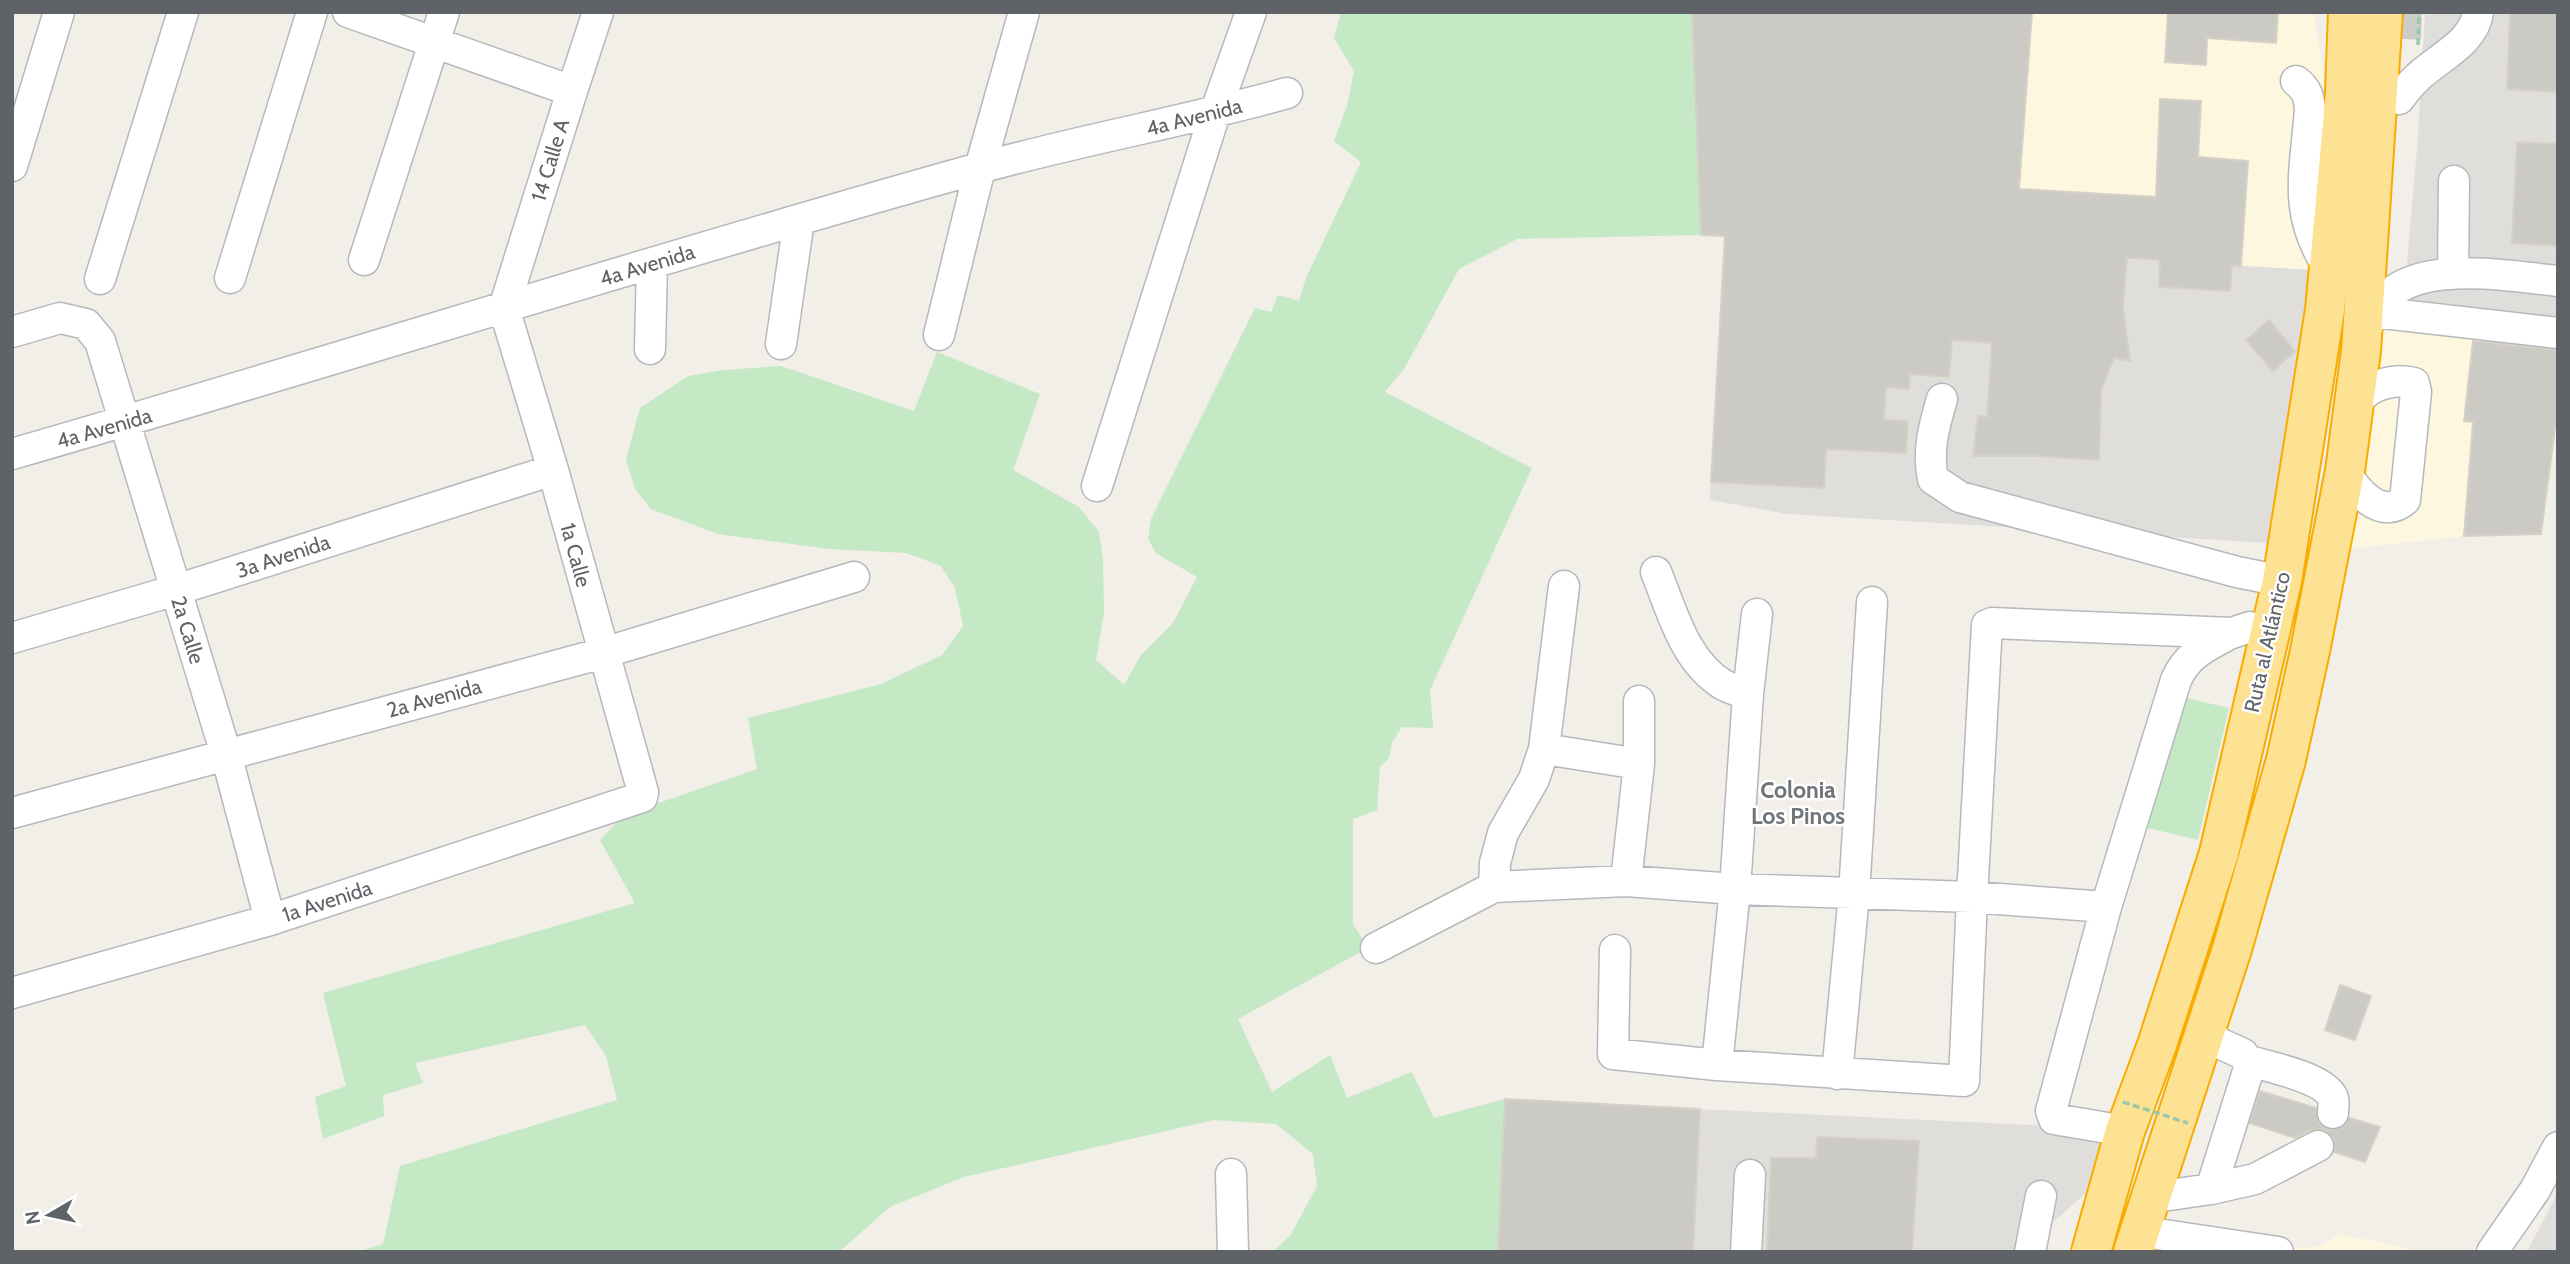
<svg xmlns="http://www.w3.org/2000/svg" width="2570" height="1264" font-family="Cabin,sans-serif">
<rect width="100%" height="100%" fill="#f1efe8"/>
<path fill="#fef7e0" d="M1692,12H2314L2324,79L2312,270L1701,235Z
M2394,324L2558,339V428L2555,429L2541,534L2464,536L2351,549L2378,346L2382,337Z
M2164,1223L2302,1248L2319,1246L2341,1234L2424,1252H2156Z"/>
<path fill="#e0deda" d="M2425,12H2558V339L2402,322L2418,136Z
M1725,236L2312,270L2269,543L1788,514L1710,500Z
M1505,1099L1700,1109L2111,1129L2093,1187L2051,1224L2043,1252H1498Z
M2558,1192V1252H2527Z"/>
<path fill="#c5e8c5" d="M1341,12H1692L1701,235L1517,239L1459,269L1404,369L1385,392L1532,468L1430,690L1433,728L1402,727L1392,742L1389,758L1380,767L1377,810L1353,819V924L1368,948L1238,1019L1272,1092L1330,1055L1347,1098L1412,1072L1434,1118L1505,1099L1498,1252H1272L1290,1236L1317,1186L1313,1154L1276,1124L1214,1120L964,1177L890,1207L839,1252H357L383,1244L400,1166L617,1100L606,1056L585,1025L415,1063L423,1083L383,1095L384,1116L323,1139L315,1097L346,1086L323,993L635,903L600,840L624,815L757,769L748,718L881,684L942,655L963,626L955,588L941,566L906,553L829,549L718,534L651,509L635,489L626,459L640,408L688,376L723,370L781,366L914,411L937,352L1040,394L1013,470L1079,507L1099,532L1103,559L1104,613L1096,660L1124,685L1141,655L1173,623L1197,577L1156,553L1148,539L1151,519L1255,308L1271,312L1278,295L1299,301L1306,278L1361,162L1334,141L1347,106L1354,71L1334,38Z
M2178,696L2229,708L2198,840L2148,828Z"/>
<path fill="#cccac5" stroke="#d6d1c6" stroke-width="2" d="M1692,12H2032L2019,189L2156,197L2160,99L2201,101L2198,157L2248,161L2241,266L2232,265L2230,291L2159,287L2160,260L2127,258L2123,306L2130,361L2114,358L2101,391L2099,460L2036,456H1973L1978,415L1987,417L1992,343L1952,340L1949,377L1910,374L1909,389L1886,387L1884,420L1908,421L1906,453L1826,449L1824,488L1711,482L1725,236L1701,235Z
M2168,12H2278L2276,43L2207,38L2206,65L2165,62Z
M2510,12H2558V92L2507,89Z
M2517,142L2558,144V246L2512,243Z
M2269,320L2295,351L2273,371L2246,340Z
M2473,341L2558,350V428H2555L2541,534L2464,536L2473,422L2464,421Z
M2340,985L2371,996L2355,1040L2325,1030Z
M2260,1091L2316,1108L2318,1122L2324,1128L2332,1130L2342,1128L2349,1118L2380,1127L2365,1162L2334,1152V1139L2327,1131L2319,1129L2311,1130L2295,1138L2250,1123Z
M1505,1099L1700,1109L1693,1252H1498Z
M1817,1137L1919,1141L1912,1252H1767L1771,1158H1816Z"/>
<g fill="none" stroke-linecap="round" stroke-linejoin="round">
<path stroke="#ccccc8" stroke-width="38" stroke-dasharray="38 19" stroke-linecap="butt" d="M2402,39L2403,12"/>
<g stroke="#b5b8bc" stroke-width="33">
<path id="minor" d="M348,12L572,91
M2296,81C2307,89 2309,97 2310,110C2305,174 2292,213 2330,270
M2399,99C2405,91 2411,83 2418,77C2439,57 2474,43 2478,12
M12,166L59,12
M364,260L444,12
M2453,274L2454,181
M230,278L312,12
M100,279L183,12
M504,308L572,91L598,12
M2374,312L2558,333
M12,332L60,318L86,324L100,341L226,754L270,920
M2365,334C2385,251 2496,275 2558,281
M939,335L980,168L1024,12
M781,344L799,220
M650,349L652,263
M1942,399C1934,426 1927,451 1933,479L1960,497L2237,572L2282,581
M12,454C334,361 653,259 976,169C1079,140 1184,122 1287,93
M2345,471C2356,491 2381,521 2405,500L2416,392L2414,383C2397,378 2368,384 2358,402C2356,406 2355,413 2353,418
M1097,486L1215,113L1251,12
M1656,572C1672,611 1684,660 1722,684C1730,689 1740,691 1748,694
M12,638L176,590L553,470
M1544,749L1639,764
M12,813L603,653L854,577
M1626,881L1639,764V701
M1494,887L1495,863L1503,833L1534,779L1544,749L1564,586
M1376,948L1494,887L1626,881L1735,889L1972,897L2106,907
M1615,950L1613,1054L1717,1065L1964,1081L1972,897L1987,625L1992,623L2232,633L2250,627
M12,993L270,920L642,797L643,792L553,470L504,308
M2249,1061C2270,1067 2321,1077 2332,1096C2335,1101 2333,1107 2333,1113
M1717,1065L1735,889L1748,694L1757,614
M1837,1074L1854,894L1872,602
M2125,1131L2054,1119L2051,1111L2106,907L2176,680C2188,653 2206,647 2231,633
M1231,1174L1233,1252
M2211,1189L2255,1179L2318,1146
M2149,1198L2211,1189L2250,1065L2243,1054L2219,1043L2206,1029
M2144,1216L2151,1233L2278,1252
M1746,1252L1750,1175
M2030,1252L2041,1196
M2492,1252L2535,1190L2558,1147"/>
</g>
<g stroke="#f9ab00" stroke-width="42">
<path id="highway" d="M2091,1252L2125,1131L2157,1045L2219,853L2282,581L2325,310L2345,92L2348,12
M2133,1252L2232,949L2286,760L2310,651L2345,471L2361,351L2383,12"/>
</g>
<path stroke="#9cc7a9" stroke-width="3.5" stroke-dasharray="7 3.5" stroke-linecap="butt" d="M2418,45L2419,12"/>
<use href="#minor" stroke="#fff" stroke-width="30"/>
<use href="#highway" stroke="#fde293" stroke-width="38"/>
<path stroke="#9cc7a9" stroke-width="3.5" stroke-dasharray="7 3.5" stroke-linecap="butt" d="M2123,1102L2188,1123"/>
</g>
<g text-anchor="middle" dominant-baseline="central" stroke-width="5" stroke-linejoin="round" paint-order="stroke">
<g font-size="21" fill="#5f6368" stroke="#fff">
<text transform="translate(1194 117) rotate(-14)">4a Avenida</text>
<text transform="translate(550 160) rotate(-73)">14 Calle A</text>
<text transform="translate(647 265) rotate(-17)">4a Avenida</text>
<text transform="translate(104 428) rotate(-16)">4a Avenida</text>
<text transform="translate(576 555) rotate(75)">1a Calle</text>
<text transform="translate(283 556) rotate(-18)">3a Avenida</text>
<text transform="translate(188 630) rotate(73)">2a Calle</text>
<text transform="translate(2267 642) rotate(-77)">Ruta al Atlántico</text>
<text transform="translate(434 698) rotate(-15)">2a Avenida</text>
<text transform="translate(327 901) rotate(-18)">1a Avenida</text>
</g>
<g font-size="23" font-weight="bold" fill="#70757a" stroke="#fff">
<text x="1798" y="790">Colonia<tspan x="1798" dy="26">Los Pinos</tspan></text>
</g>
</g>
<rect width="2570" height="1264" fill="none" stroke="#5f6368" stroke-width="28"/>
<g transform="translate(49 1215) rotate(261)" stroke="#ffffff" stroke-width="5" paint-order="stroke">
<path d="M0-5L12 26L0 18L-12 26Z" fill="#5f6368"/>
<text y="-10" font-size="19" font-weight="bold" text-anchor="middle" fill="#5f6368">N</text>
</g>
</svg>
